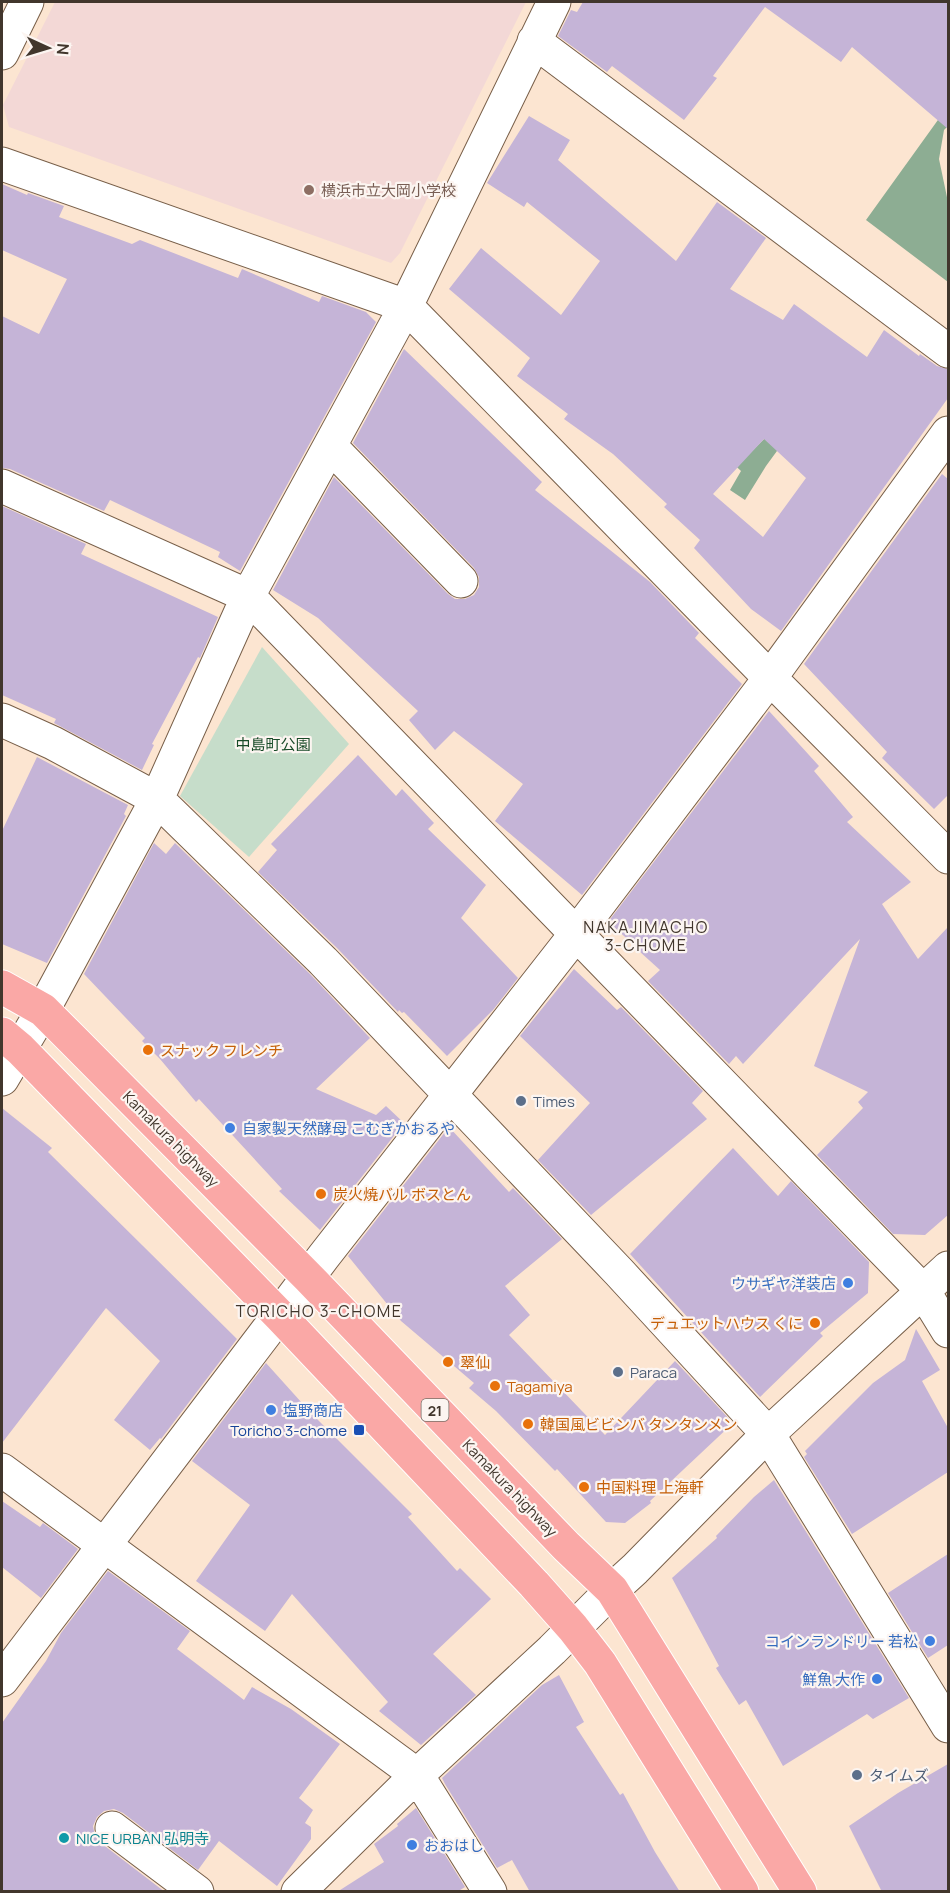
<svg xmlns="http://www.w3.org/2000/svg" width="950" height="1893" font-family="Manrope,'Noto Sans JP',sans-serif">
<rect width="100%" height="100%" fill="#fce5d1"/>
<path fill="#f3d8d6" d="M55,2H526L400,253L391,263L9,127L3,105Z"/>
<path fill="#c6ddca" d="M262,647L349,744L249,857L180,796Z"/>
<path fill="#8dad93" d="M948,106V126L944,130L939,159L948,202V282L866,220Z
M777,426L785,440L766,466L745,500L730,490L741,471L707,439L750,453Z"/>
<path fill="#c5b4d7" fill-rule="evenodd" d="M583,2H948V129L852,47L841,62L765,7L713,76L717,78L684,120L612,66L607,72L558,36L571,10L577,12Z
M529,116L570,140L558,160L676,261L717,202L766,238L730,289L783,320L794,304L867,357L884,330L919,356L920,354L937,366L948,369V398L781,631L751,609L694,548L700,540L664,507L667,504L613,454L564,419L568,414L517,376L530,358L449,289L481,248L561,315L600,261L527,202L524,207L487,183ZM764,439L806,478L763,537L713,494Z
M2,184L27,195L28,193L64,206L59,217L132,244L140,240L238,278L242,269L319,302L322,296L366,312L376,322L240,571L218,557L220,552L110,500L104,511L10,469L2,468V316L39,334L67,279L2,250Z
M404,349L542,482L535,490L650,582L699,633L695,638L742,684L582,895L495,821L523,784L454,731L435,750L409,720L418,711L318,618L273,590L334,477L448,594L455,599H465L474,595L479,587V577L474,568L353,443Z
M942,474L948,479V795L934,809L882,758L887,752L804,664Z
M2,506L86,544L81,554L218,617L200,658L198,657L152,744L154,745L142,770L54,723L56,719L2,695Z
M769,711L819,766L814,771L853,817L847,822L911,882L882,904L918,959L948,927V1215L925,1235L893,1234L817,1155L863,1108L858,1102L868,1092L814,1066L860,939L743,1064L736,1056L729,1064L648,981L660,970L639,951L640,950L608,922Z
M358,755L396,796L402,789L434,823L428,829L486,885L461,918L518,978L493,1010L447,1056L404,1012L402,1013L399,1010L398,1012L337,948L258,872L277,850L271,844Z
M37,757L128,805L124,814L126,816L47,963L2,944V831Z
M154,843L166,854L175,843L310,974L370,1038L316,1089L376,1115L386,1106L404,1123L320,1230L279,1191L282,1189L199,1099L196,1102L160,1059L142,1041L145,1038L84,974Z
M574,969L617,1010L621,1007L703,1091L692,1103L707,1119L591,1215L538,1160L590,1103L520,1036Z
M2,1108L52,1148L48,1152L237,1339L161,1439L160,1438L150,1450L114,1420L160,1361L106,1308L2,1443Z
M449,1127L509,1192L513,1188L562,1239L505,1286L530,1315L509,1335L605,1435L675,1361L733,1423L650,1501L651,1503L625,1523L606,1522L557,1469L555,1471L496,1411L469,1388L474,1383L401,1321L348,1256Z
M733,1148L778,1196L791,1181L869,1262L868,1293L820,1333L823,1336L760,1397L630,1254Z
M916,1329L940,1370L922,1381L948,1428V1472L852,1534L804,1457L807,1454L805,1451L873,1383L905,1360Z
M266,1363L311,1413L412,1514L408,1517L457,1571L460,1568L491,1599L433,1654L476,1695L421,1745L379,1711L388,1702L292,1594L265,1631L196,1581L250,1505L192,1461Z
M774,1480L909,1698L873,1719L867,1714L783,1766L746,1700L739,1705L716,1668L719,1666L672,1578L717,1538L716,1536L754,1497Z
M2,1501L40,1527L43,1523L78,1549L41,1598L2,1567Z
M948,1554V1645L928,1658L888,1593Z
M108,1571L190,1631L177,1649L244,1700L252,1687L291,1709L340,1744L299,1798L313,1810L305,1823L311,1827V1839L277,1886L219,1841L198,1870L123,1813L114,1809L104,1811L97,1817L93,1826L95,1836L101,1843L165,1892H2V1723L46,1661L61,1633Z
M559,1675L584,1722L576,1727L620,1795L623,1793L655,1852L680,1892H530L512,1860L497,1868L445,1784L442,1778L542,1685Z
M948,1764V1892H882L849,1826L898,1793Z
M416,1808L465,1887L457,1892H337L384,1862L374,1844L398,1826L397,1824Z"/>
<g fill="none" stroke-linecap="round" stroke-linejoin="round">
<g stroke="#775e48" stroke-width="35">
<path id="minor" d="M534,41L948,351
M2,53L27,2
M2,164L406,306L770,678L948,857
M330,446L461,581
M2,486L248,596L924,1292L948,1331
M2,720L53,743L157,799L323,961L619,1272L768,1434L948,1726
M2,1079L43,1010L157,799L248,596L406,306L554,2
M2,1470L417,1775L490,1892
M2,1680L324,1256L576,934L770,678L948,433
M112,1828L197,1892
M298,1892L417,1775L552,1650L612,1590L635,1569L768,1434L948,1268"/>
</g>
<g stroke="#fff" stroke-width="35">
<path id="major" d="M2,987L43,1010L72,1039L309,1278L566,1546L612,1590L800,1892
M2,1034L20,1049L280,1316L534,1584L573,1628L600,1663L742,1892"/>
</g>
<use href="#minor" stroke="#fff" stroke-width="33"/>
<use href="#major" stroke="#faa8a6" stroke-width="33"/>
</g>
<circle fill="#8d6e63" stroke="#fcf5f1" stroke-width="2" cx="309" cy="190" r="6"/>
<g fill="#e8710a" stroke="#fcf5f1" stroke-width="2">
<circle cx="148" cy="1050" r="6"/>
<circle cx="321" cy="1194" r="6"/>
<circle cx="815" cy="1323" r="6"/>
<circle cx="448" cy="1362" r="6"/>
<circle cx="495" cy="1386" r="6"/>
<circle cx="528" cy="1424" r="6"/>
<circle cx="584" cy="1487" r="6"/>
</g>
<g fill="#5c6f8a" stroke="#fcf5f1" stroke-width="2">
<circle cx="521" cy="1101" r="6"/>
<circle cx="618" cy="1372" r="6"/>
<circle cx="857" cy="1775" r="6"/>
</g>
<g fill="#3f7fe0" stroke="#fcf5f1" stroke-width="2">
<circle cx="230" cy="1128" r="6"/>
<circle cx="848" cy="1283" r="6"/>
<circle cx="271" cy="1410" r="6"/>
<circle cx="930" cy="1641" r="6"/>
<circle cx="877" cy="1679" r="6"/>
<circle cx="412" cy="1845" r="6"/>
</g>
<rect fill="#1a4fb4" stroke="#fcf5f1" stroke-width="2" x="353" y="1424" width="12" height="12" rx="3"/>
<circle fill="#0f9aa8" stroke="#fcf5f1" stroke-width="2" cx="64" cy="1838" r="6"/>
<g text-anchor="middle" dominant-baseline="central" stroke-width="4.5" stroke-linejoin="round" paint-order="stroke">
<rect fill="#fcf5f1" stroke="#796f67" stroke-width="1.5" x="421.5" y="1399" width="27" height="22" rx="4.5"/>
<g font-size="14" font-weight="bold" fill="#41362c">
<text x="435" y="1410">21</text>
</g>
<g font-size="15" fill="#785e54" stroke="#fcf5f1" text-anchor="start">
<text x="321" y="190">横浜市立大岡小学校</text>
</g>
<g font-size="15" fill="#184b28" stroke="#fcf5f1">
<text x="273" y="744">中島町公園</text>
</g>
<g font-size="15" fill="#c56008" stroke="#fcf5f1" text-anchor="start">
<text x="160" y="1050">スナック フレンチ</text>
<text x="333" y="1194">炭火焼バル ボスとん</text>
<text x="803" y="1323" text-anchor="end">デュエットハウス くに</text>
<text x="460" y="1362">翠仙</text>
<text x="507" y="1386">Tagamiya</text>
<text x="540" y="1424">韓国風ビビンバ タンタンメン</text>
<text x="596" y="1487">中国料理 上海軒</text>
</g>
<g font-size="15" fill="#4e5e75" stroke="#fcf5f1" text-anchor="start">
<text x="533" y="1101">Times</text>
<text x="630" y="1372">Paraca</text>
<text x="869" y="1775">タイムズ</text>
</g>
<g font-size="15" fill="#366cbe" stroke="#fcf5f1" text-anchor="start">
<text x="242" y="1128">自家製天然酵母 こむぎかおるや</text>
<text x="836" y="1283" text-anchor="end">ウサギヤ洋装店</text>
<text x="283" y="1410">塩野商店</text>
<text x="918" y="1641" text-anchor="end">コインランドリー 若松</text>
<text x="865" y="1679" text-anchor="end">鮮魚 大作</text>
<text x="424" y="1845">おおはし</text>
</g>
<g font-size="15" fill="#41362c" stroke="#fcf5f1">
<text transform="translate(171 1139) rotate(45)">Kamakura highway</text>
<text transform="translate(510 1488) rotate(46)">Kamakura highway</text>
</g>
<g font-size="15" fill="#164399" stroke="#fcf5f1" text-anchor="end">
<text x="347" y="1430">Toricho 3-chome</text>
</g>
<g font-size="15" fill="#0d838f" stroke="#fcf5f1" text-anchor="start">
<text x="76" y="1838">NICE URBAN 弘明寺</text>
</g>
<g font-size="16" letter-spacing="1.5" fill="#41362c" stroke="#fcf5f1">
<text x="646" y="927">NAKAJIMACHO<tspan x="646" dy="18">3-CHOME</tspan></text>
<text x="319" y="1311">TORICHO 3-CHOME</text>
</g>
</g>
<rect width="950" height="1893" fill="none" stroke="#41362c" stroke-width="6"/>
<g transform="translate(48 48) rotate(94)" stroke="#fcf5f1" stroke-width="4.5" paint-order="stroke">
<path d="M0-4.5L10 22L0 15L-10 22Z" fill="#41362c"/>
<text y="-9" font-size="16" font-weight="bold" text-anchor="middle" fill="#41362c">N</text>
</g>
</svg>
